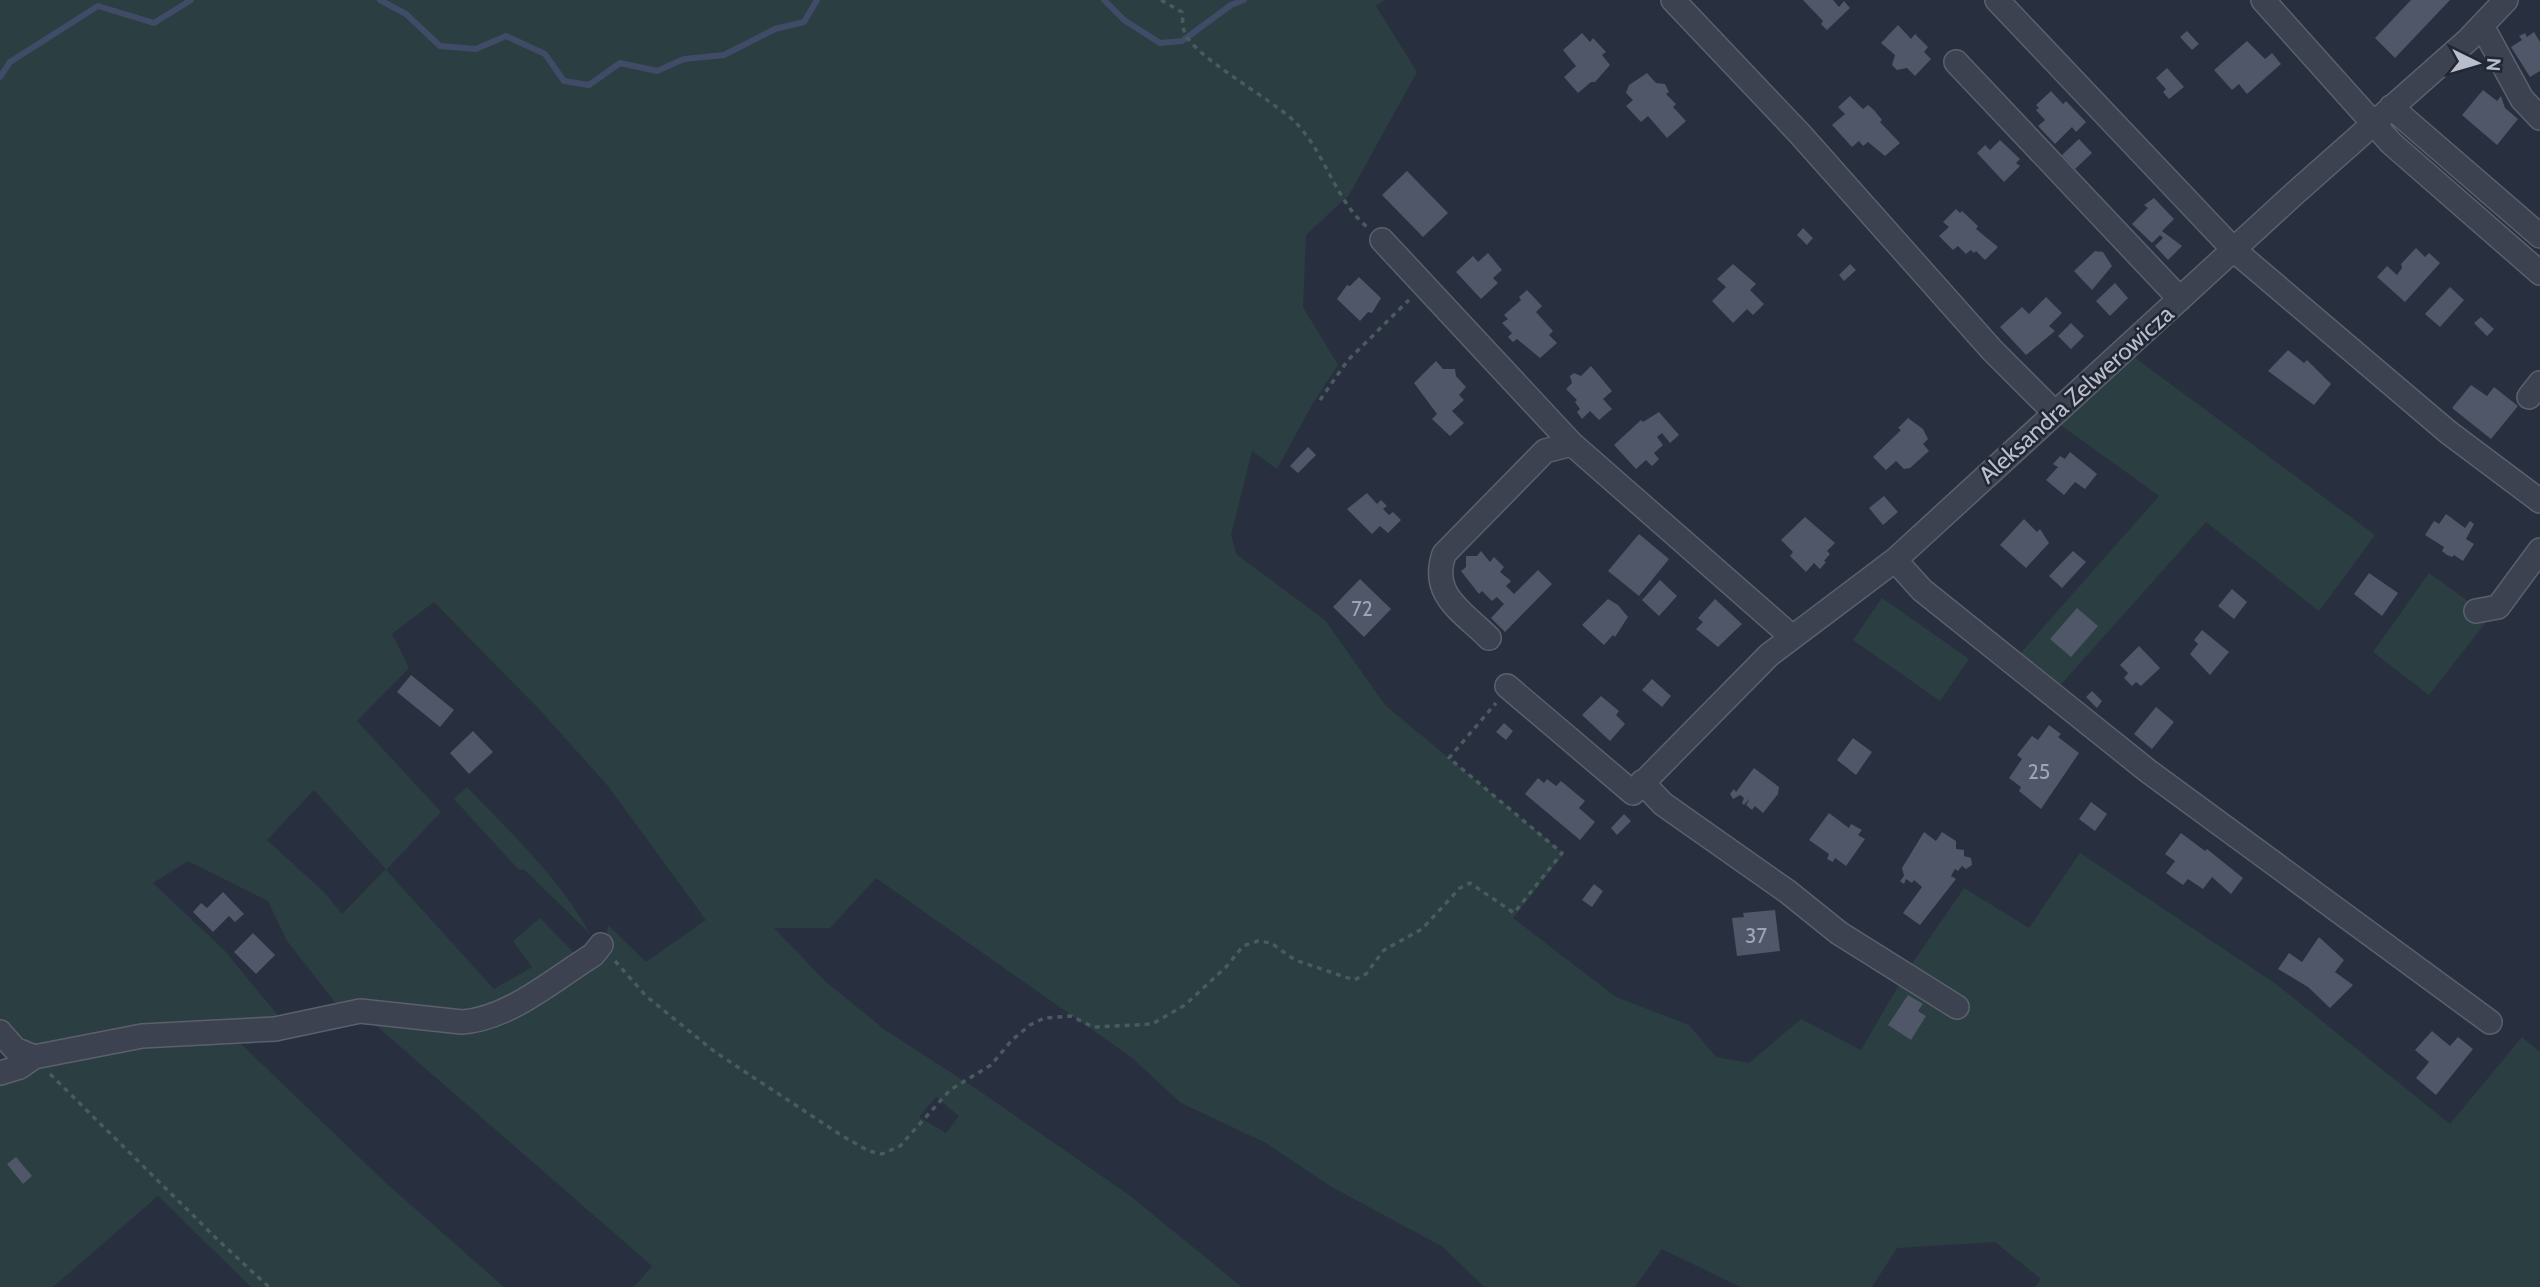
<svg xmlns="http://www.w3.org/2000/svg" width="2540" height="1287" font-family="Cabin,sans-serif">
<rect width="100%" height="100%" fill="#28303f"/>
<path fill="#2b3e41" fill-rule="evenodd" d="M0,0H1385L1376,6L1417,72L1349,195L1306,235L1303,307L1338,365L1313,403L1277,469L1252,451L1231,535L1236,554L1325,620L1385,705L1564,854L1513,918L1616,997L1689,1025L1716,1057L1749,1063L1801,1019L1861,1050L1907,971L1964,888L2029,928L2080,853L2276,984L2450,1124L2522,1037L2540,1052V1287H2035L2041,1279L1995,1242L1897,1248L1872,1287H1740L1662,1249L1635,1287H1484L1443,1247L1330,1186L1266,1143L1181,1103L1131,1057L876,878L830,928H774L825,981L885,1030L978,1090L1129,1195L1242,1287H634L652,1266L364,1015L446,1027L604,959L608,925L646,962L706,920L608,786L539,709L434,602L392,634L409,668L357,721L441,812L386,870L494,989L532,967L513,941L540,918L578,957L474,1015L338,1006L287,941L268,901L188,861L153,883L225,951L281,1019L24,1049L0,1024ZM314,790L386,869L342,914L324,892L267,840ZM936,1097L959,1116L946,1133L919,1117Z
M2134,357L2375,535L2319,611L2206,522L2056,690L2017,657L2159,496L2058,423Z
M2429,573L2490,617L2429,695L2373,652Z
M1882,598L1969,659L1940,701L1853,640Z
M467,787C512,834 559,878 591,935L525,870L518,869L454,799Z
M239,1042L387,1184L504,1287H251L158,1196L53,1287H0V1078L51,1062L160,1043Z"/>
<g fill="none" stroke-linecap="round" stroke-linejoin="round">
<path stroke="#404c67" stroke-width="6" d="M380,0L406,14L440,46L476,49L506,36L545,54L564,81L589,85L620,63L657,71L684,59L724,55L775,29L804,22L817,0
M1104,0L1124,20L1160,43L1182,41L1231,5L1244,0
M0,77L10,62L98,6L154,23L191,0"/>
</g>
<path fill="#4f5768" d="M1803,0H1833L1839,7L1844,1L1850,8L1827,30L1821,24L1823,21Z
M2411,0H2450L2395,58L2375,38Z
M1898,25L1911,39L1915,34L1928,47L1924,52L1931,59L1915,76L1907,68L1897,70L1892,65L1895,55L1881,43Z
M2187,31L2199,44L2192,50L2180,37Z
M2534,32L2540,42V71L2530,77L2511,47L2522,40L2519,36L2525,33L2527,37Z
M1582,33L1590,42L1593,38L1606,52L1602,55L1610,65L1595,82H1591L1578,93L1564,77L1576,66L1563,50Z
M2247,41L2265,59L2272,53L2281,64L2247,94L2239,84L2232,90L2214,70Z
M2167,68L2184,87L2169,99L2163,92L2166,89L2156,78Z
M1647,73L1656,83L1665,84L1669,92L1666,94L1676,104L1673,107L1686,121L1667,138L1648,116L1641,122L1626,106L1633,100L1626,93L1629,85Z
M2483,90L2497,101L2501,96L2505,108L2518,119L2497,145L2462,115Z
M2051,91L2063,104L2066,101L2086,122L2076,132L2072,127L2055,144L2038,126L2045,120L2036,110L2039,108L2036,105Z
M1850,96L1863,109L1868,105L1874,110L1882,120L1880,122L1900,143L1885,156L1868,142L1863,146L1859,141L1852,147L1832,125L1845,114L1838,107Z
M2079,139L2092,153L2075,169L2062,155Z
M2000,140L2020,159L2016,163L2020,166L2004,182L1977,153L1985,145L1990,150Z
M1407,171L1448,213L1423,237L1382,195Z
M2154,198L2174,219L2162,231L2182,246L2168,260L2155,246L2163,238L2160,235L2152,243L2132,224L2148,208L2144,205Z
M1956,209L1960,213L1962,211L1978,226L1976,229L1998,247L1985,260L1976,251L1974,253L1971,250L1966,254L1958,246L1953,250L1939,236L1949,227L1943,222Z
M1803,228L1813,238L1807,245L1797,235Z
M2416,248L2425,257L2429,253L2440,263L2405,302L2377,277L2387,266L2397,275L2402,268L2401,264Z
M2095,251L2103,252L2112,266L2092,290L2074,271Z
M1488,253L1502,270L1493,278L1498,283L1481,299L1456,272L1473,256L1478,262Z
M1733,264L1756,284L1750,290L1764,304L1753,315L1747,309L1733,323L1712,301L1726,287L1717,279Z
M1850,264L1856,270L1844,281L1839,275Z
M1359,277L1381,298L1372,313L1368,312L1360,321L1337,299L1347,285L1350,286Z
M2115,283L2128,298L2110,316L2096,301Z
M2450,287L2464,300L2440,327L2425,314Z
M1527,290L1542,306L1536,312L1553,331L1549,335L1557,343L1540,358L1517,339L1513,342L1508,337L1512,333L1502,323L1508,319L1504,315L1521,300L1519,297Z
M2046,297L2062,313L2049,326L2055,331L2026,355L2000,327L2022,307L2029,314Z
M2481,317L2494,329L2487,336L2474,323Z
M2071,323L2084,336L2071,349L2058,336Z
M2288,350L2304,363L2307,360L2331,384L2314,405L2268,371Z
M1436,361L1443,369H1455L1456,376L1466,387L1459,395L1464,400L1452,411L1464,423L1450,436L1432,419L1437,414L1414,383Z
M1591,366L1612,391L1603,399L1612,409L1599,420L1590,411L1582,419L1577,412L1580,409L1575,402L1577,400L1566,389L1572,383L1570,376L1574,373L1581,376Z
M2471,385L2487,396L2494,387L2518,406L2491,439L2452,408Z
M1659,412L1679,435L1670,443L1662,433L1657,437L1663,445L1654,453L1659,459L1652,466L1646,460L1636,469L1614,445L1641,420L1643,422Z
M1908,418L1923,429L1928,439L1923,444L1929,451L1910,468L1904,469L1896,461L1886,470L1873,457L1901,430L1898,428Z
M1308,447L1316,455L1298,473L1290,466Z
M2070,452L2097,474L2085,489L2075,482L2064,495L2046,480L2058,467L2053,464L2060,456L2065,459Z
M1367,493L1377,504L1381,500L1387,506L1383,509L1389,515L1393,512L1401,520L1388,533L1380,526L1372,534L1347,509Z
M1884,496L1898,512L1883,525L1869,508Z
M2446,514L2465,528L2470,521L2474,524L2466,539L2474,544L2463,561L2454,555L2452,557L2447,555L2442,551L2444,547L2425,535L2434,521L2439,524Z
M1805,517L1835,543L1827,551L1830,554L1824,561L1826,562L1820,569L1814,563L1806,572L1790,556L1793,552L1781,540Z
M2024,519L2037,532L2040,529L2049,543L2026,568L2000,545Z
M1639,534L1669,559L1639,596L1608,571Z
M1481,551L1490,562L1494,557L1504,567L1500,572L1511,581L1506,586L1514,594L1538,570L1552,584L1505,632L1491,618L1504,604L1497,597L1492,601L1482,591L1479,594L1461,571L1466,567V556H1477Z
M2073,551L2086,562L2062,588L2049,576Z
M2369,573L2398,593L2382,616L2354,594Z
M1360,579L1391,609L1364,637L1333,607Z
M1660,580L1677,596L1659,616L1642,600Z
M2232,589L2247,602L2234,619L2218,606Z
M1608,599L1618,605L1628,617L1615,637L1613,635L1604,645L1582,625Z
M1715,599L1742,624L1718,647L1696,629L1703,622L1698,618Z
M2077,608L2098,626L2071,657L2050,639Z
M2202,630L2229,652L2210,675L2190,654L2198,644L2194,640Z
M2139,646L2160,668L2141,686L2136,682L2132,686L2124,678L2128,673L2120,665Z
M411,675L454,710L440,727L397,692Z
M1652,679L1671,696L1662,707L1642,690Z
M2092,691L2102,701L2097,708L2086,697Z
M1601,696L1619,711L1616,715L1625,724L1610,741L1582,715Z
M2156,707L2174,722L2152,749L2134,734Z
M1504,723L1513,731L1506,740L1496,732Z
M2049,725L2061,734L2058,737L2079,753L2041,809L2019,791L2021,787L2009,778L2022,759L2017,755L2032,736L2038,740Z
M473,731L493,752L469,774L450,753Z
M1853,738L1872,752L1856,775L1837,760Z
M1754,768L1779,787L1778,794L1763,813L1755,806L1752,810L1746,805L1750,798L1744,805L1742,803L1744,798L1740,795L1733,799L1730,794L1734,789L1736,792Z
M1538,778L1544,783L1547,779L1556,786L1561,781L1585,801L1579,808L1595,822L1580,840L1525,794Z
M2091,802L2107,814L2095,831L2079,819Z
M1829,813L1849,828L1851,824L1862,830L1858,835L1865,839L1846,866L1835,858L1833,862L1827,859L1829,854L1809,840Z
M1624,814L1631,821L1617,835L1611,828Z
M1924,832L1936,841L1942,832L1956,841V849L1964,850V856L1971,858L1972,865L1966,869L1962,866L1958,871L1955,869L1951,876L1956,879L1920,925L1903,913L1922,887L1914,880L1912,883L1906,879L1904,884L1900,881L1904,876L1902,868Z
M2181,833L2205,851L2207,849L2243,878L2231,894L2212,877L2203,889L2188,879L2183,885L2166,873L2175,861L2165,854Z
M1594,884L1603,891L1592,907L1582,900Z
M223,892L244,914L235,922L229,916L213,932L193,912L201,903L207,908Z
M1775,910L1780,951L1737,956L1732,918L1744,917L1743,913Z
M253,933L275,955L256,974L234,952Z
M2319,937L2344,960L2335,972L2353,985L2330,1008L2308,987L2278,969L2289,953L2302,962Z
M1908,995L1923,1004L1918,1011L1926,1016L1911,1040L1888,1025Z
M2432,1031L2450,1046L2458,1037L2473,1049L2436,1095L2416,1078L2429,1062L2415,1050Z
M16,1157L32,1176L23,1184L7,1164Z"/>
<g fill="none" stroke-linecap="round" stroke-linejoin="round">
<g stroke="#5a606d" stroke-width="26">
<path id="minor" d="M1673,0L1800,134L1992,350L2055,413
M1997,0L2234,250L2448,432L2540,501
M2263,0L2391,143L2540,273
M2482,26L2522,99L2540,118
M1956,62L2180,299
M2391,107L2540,236
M1382,240L1572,444L1791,636
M2529,397L2540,383
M1895,560L1922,590L2148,771L2490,1022
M2476,611L2498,607L2540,550
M1489,638C1462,611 1430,595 1444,554L1545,451L1572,444
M1507,686L1633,793L1769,655L1895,560L2294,194L2468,40L2506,0
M1642,782L1663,804L1788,892L1839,933L1957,1007
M0,1032L15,1049L34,1057L142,1036L275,1029L360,1011L462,1022C509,1019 554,979 593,955L601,945
M0,1073L20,1067L34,1057"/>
</g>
<path stroke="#4a5b5f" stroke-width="3.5" stroke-dasharray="5 5" stroke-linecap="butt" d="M1161,0L1182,12C1183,18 1182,27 1185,33C1193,56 1273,100 1294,121C1325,151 1334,199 1367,227
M1320,400L1348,360L1409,300
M615,961L646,996L715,1052L844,1137L869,1151L882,1154L900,1146L950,1090L991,1065L1012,1040L1030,1025L1044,1018L1071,1016L1093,1027L1152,1024L1185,1005L1227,966L1243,946L1258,941L1271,943L1295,960L1354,980L1366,974L1384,950L1422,929L1460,888L1470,883L1514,913L1562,853L1449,758L1496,703
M50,1074L219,1241L269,1287"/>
<use href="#minor" stroke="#3c424f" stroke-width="23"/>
</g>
<g text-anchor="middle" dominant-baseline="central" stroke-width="5" stroke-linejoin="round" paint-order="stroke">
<g font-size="21" fill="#9ea4b2">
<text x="1362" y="608">72</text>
<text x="2039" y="771">25</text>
<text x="1756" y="935">37</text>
</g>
<g font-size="24" fill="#b9beca" stroke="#212735">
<text transform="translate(2076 394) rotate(-42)">Aleksandra Zelwerowicza</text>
</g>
</g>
<g transform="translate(2477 63) rotate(95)" stroke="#212735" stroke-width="5" paint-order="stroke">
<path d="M0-5L12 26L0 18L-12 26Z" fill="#b9beca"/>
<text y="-10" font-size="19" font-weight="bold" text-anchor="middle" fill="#b9beca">N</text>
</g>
</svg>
